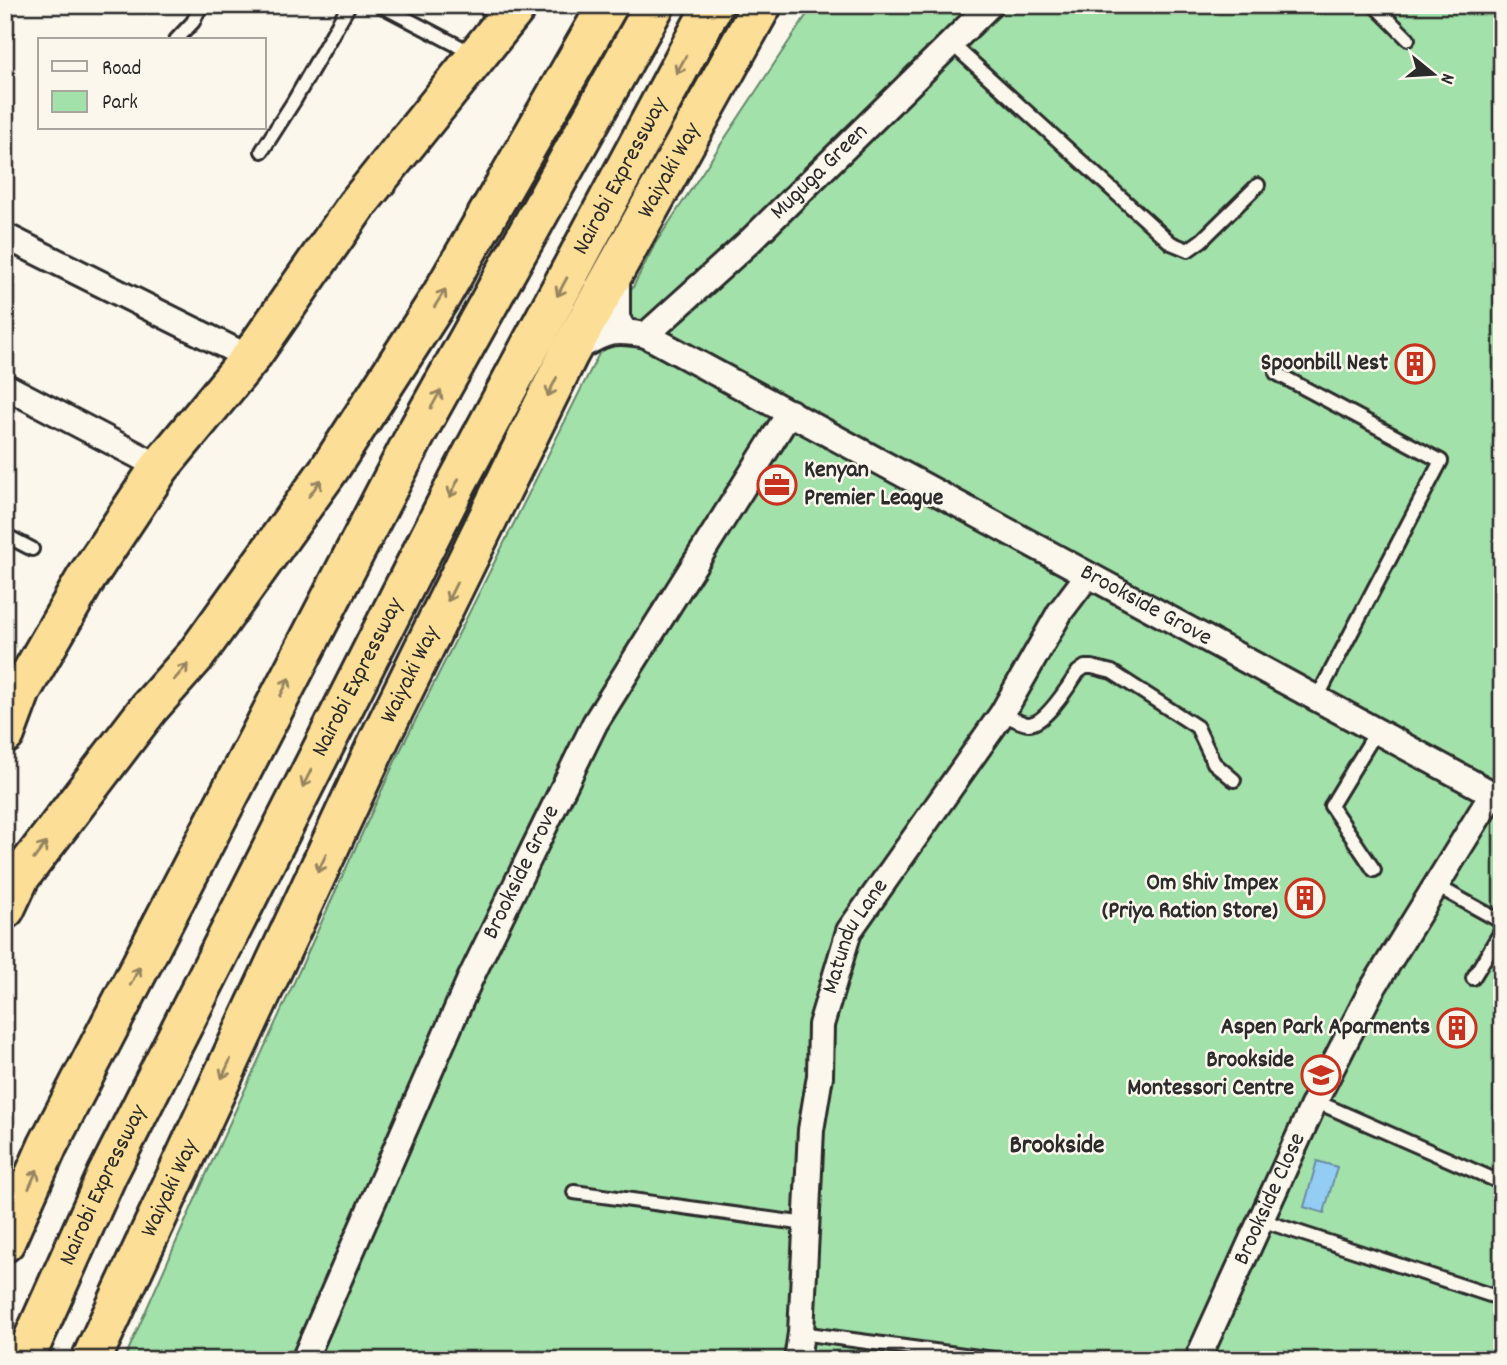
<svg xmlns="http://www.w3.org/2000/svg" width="1507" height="1365" font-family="Dekko,sans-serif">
<rect width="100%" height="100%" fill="#fbf7ec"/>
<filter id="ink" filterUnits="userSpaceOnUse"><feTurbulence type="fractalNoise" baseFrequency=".0143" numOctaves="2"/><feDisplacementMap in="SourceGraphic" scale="14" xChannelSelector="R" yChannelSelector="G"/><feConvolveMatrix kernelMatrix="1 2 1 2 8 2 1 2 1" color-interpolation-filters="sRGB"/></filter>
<g filter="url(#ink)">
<path fill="#a2e1a9" stroke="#66866a" stroke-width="2" d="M813,5H1502V1360H124L205,1177L397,757L583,385L655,244Z"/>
<path fill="#94cdf3" stroke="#6a8ca3" stroke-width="2" d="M1317,1161L1337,1167L1324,1213L1304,1207Z"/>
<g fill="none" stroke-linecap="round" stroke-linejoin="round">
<g stroke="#2b2b2b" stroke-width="18">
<path id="lane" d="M380,5L472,53
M482,5L504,16
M1374,5L1408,39
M176,40L193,22L201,5
M952,44L1171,243L1188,250L1202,240L1258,185
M262,151L294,101L349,5
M1276,373L1441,461L1317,698
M5,535L32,549
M1002,714C1009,716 1021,724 1028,724C1045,725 1070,684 1078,672L1085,667H1092L1112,672L1197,727L1214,763L1234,780
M1374,870L1331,806L1376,732
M1435,885L1502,922
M1473,978L1502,930
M1315,1101L1502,1183
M574,1192L806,1224
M1261,1220L1502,1299
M801,1333L1001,1360"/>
</g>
<g stroke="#2b2b2b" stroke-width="30">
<g id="street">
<path d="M5,236L250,358"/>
<path d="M617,273V318L624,331"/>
<path id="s1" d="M646,335L750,241L990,5"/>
<path id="s2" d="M573,351C603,333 610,328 646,335L1502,799"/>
<path d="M5,386L160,467"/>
<path id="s3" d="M1200,1354L1315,1101L1371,991L1493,793"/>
<path id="s4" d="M304,1360L470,979L595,723L790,412"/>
<path id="s5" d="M797,1360L801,1333L811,1130L820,1076L821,1025L849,931L1002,714L1060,612L1088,575"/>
</g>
</g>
<g stroke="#2b2b2b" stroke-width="44">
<g id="highway">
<path d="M5,734L21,691L85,580L160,467L250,358L356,206L518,5"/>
<path d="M5,909L20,877L149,708L196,655L330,468L441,296L608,5"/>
<path d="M5,1242L48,1145L417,432L655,5"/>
<path id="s6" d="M24,1360L107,1175L458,481L713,5"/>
<path id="s7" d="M91,1360L380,738L569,353L762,5"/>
</g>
</g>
<use href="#lane" stroke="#fbf7ec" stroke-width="12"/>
<use href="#street" stroke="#fbf7ec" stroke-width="24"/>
<use href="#highway" stroke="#fdde96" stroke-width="38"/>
</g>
<defs><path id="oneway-shaft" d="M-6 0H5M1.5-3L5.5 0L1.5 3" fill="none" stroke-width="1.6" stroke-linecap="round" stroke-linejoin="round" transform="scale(1.75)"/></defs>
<g stroke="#948460">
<use href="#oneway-shaft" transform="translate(681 65) rotate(118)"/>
<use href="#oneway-shaft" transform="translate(562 287) rotate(118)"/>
<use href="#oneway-shaft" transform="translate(440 298) rotate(-58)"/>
<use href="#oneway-shaft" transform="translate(552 387) rotate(116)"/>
<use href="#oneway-shaft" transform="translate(436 399) rotate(-61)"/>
<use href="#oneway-shaft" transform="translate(315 488) rotate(-54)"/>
<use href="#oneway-shaft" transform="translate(454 488) rotate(117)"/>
<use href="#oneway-shaft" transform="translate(452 592) rotate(116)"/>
<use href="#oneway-shaft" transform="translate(181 672) rotate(-49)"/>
<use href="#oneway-shaft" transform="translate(285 687) rotate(-63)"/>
<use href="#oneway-shaft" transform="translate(307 778) rotate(117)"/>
<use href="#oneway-shaft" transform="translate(40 851) rotate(-53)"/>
<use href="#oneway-shaft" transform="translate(322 863) rotate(115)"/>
<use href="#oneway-shaft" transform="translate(135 976) rotate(-63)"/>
<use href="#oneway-shaft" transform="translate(226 1069) rotate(115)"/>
<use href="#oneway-shaft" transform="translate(33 1179) rotate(-66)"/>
</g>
</g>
<defs>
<g id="building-ring" transform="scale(2.0125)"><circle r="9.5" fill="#fbf7ec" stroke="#c8321e" stroke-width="1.5"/><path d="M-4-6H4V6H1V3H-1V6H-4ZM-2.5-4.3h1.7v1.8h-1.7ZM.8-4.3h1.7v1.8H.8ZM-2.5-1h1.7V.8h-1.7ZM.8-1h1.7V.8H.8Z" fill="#c8321e"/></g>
<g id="office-ring" transform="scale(2.0125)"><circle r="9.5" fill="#fbf7ec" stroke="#c8321e" stroke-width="1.5"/><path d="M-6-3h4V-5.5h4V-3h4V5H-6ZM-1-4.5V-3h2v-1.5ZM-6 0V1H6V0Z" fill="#c8321e"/></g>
<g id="school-ring" transform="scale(2.0125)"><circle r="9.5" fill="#fbf7ec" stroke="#c8321e" stroke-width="1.5"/><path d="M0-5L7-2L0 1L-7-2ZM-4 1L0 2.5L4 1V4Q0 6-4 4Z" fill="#c8321e"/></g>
</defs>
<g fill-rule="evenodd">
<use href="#building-ring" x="1415" y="364"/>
<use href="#office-ring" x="777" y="485"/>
<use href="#building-ring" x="1305" y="898"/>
<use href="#building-ring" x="1457" y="1028"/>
<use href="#school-ring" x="1321" y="1075"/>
</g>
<g text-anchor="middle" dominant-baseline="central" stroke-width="5" stroke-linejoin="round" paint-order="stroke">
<g font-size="24" fill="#2b2b2b" stroke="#fbf7ec">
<text stroke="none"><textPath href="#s7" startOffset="1323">Waiyaki Way</textPath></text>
<text stroke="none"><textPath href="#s1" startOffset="238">Muguga Green</textPath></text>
<text stroke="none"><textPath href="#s6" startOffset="1326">Nairobi Expressway</textPath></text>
<text stroke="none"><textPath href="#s2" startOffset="646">Brookside Grove</textPath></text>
<text stroke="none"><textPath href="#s7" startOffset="756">Waiyaki Way</textPath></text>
<text stroke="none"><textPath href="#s6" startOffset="760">Nairobi Expressway</textPath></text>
<text stroke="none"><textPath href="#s4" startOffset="534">Brookside Grove</textPath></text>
<text stroke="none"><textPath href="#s5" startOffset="432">Matundu Lane</textPath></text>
<text stroke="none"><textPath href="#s6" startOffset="192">Nairobi Expressway</textPath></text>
<text stroke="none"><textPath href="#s7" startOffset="189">Waiyaki Way</textPath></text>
<text stroke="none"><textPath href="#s3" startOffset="170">Brookside Close</textPath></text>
</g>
<g font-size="24" font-weight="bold" fill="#2b2b2b" stroke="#fbf7ec" text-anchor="end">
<text x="1388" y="364">Spoonbill Nest</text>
<text x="804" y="471" text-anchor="start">Kenyan<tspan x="804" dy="28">Premier League</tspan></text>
<text x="1278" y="884">Om Shiv Impex<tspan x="1278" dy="28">(Priya Ration Store)</tspan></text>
<text x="1430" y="1028">Aspen Park Aparments</text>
<text x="1294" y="1061">Brookside<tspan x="1294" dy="28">Montessori Centre</tspan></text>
</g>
<g font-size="26" font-weight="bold" fill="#2b2b2b" stroke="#fbf7ec">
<text x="1057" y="1146">Brookside</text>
</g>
</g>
<rect width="1507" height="1365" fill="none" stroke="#fbf7ec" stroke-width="28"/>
<rect x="14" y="14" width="1479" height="1337" fill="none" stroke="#2b2b2b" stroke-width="2.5" filter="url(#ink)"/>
<rect x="38" y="38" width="228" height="91" fill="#fbf7ec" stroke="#a8a59f" stroke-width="2"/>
<rect x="52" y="61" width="35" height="10" fill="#fbf7ec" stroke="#a8a59f" stroke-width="2"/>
<text x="102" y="74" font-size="21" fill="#2b2b2b">Road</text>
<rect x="52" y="91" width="35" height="21" fill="#a2e1a9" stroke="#a8a59f" stroke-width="2"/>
<text x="102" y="108" font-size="21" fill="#2b2b2b">Park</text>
<g transform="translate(1433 74) rotate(108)" stroke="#fbf7ec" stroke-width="5" paint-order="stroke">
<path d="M0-5L12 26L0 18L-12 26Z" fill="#2b2b2b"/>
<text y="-10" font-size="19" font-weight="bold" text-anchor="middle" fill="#2b2b2b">N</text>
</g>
</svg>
